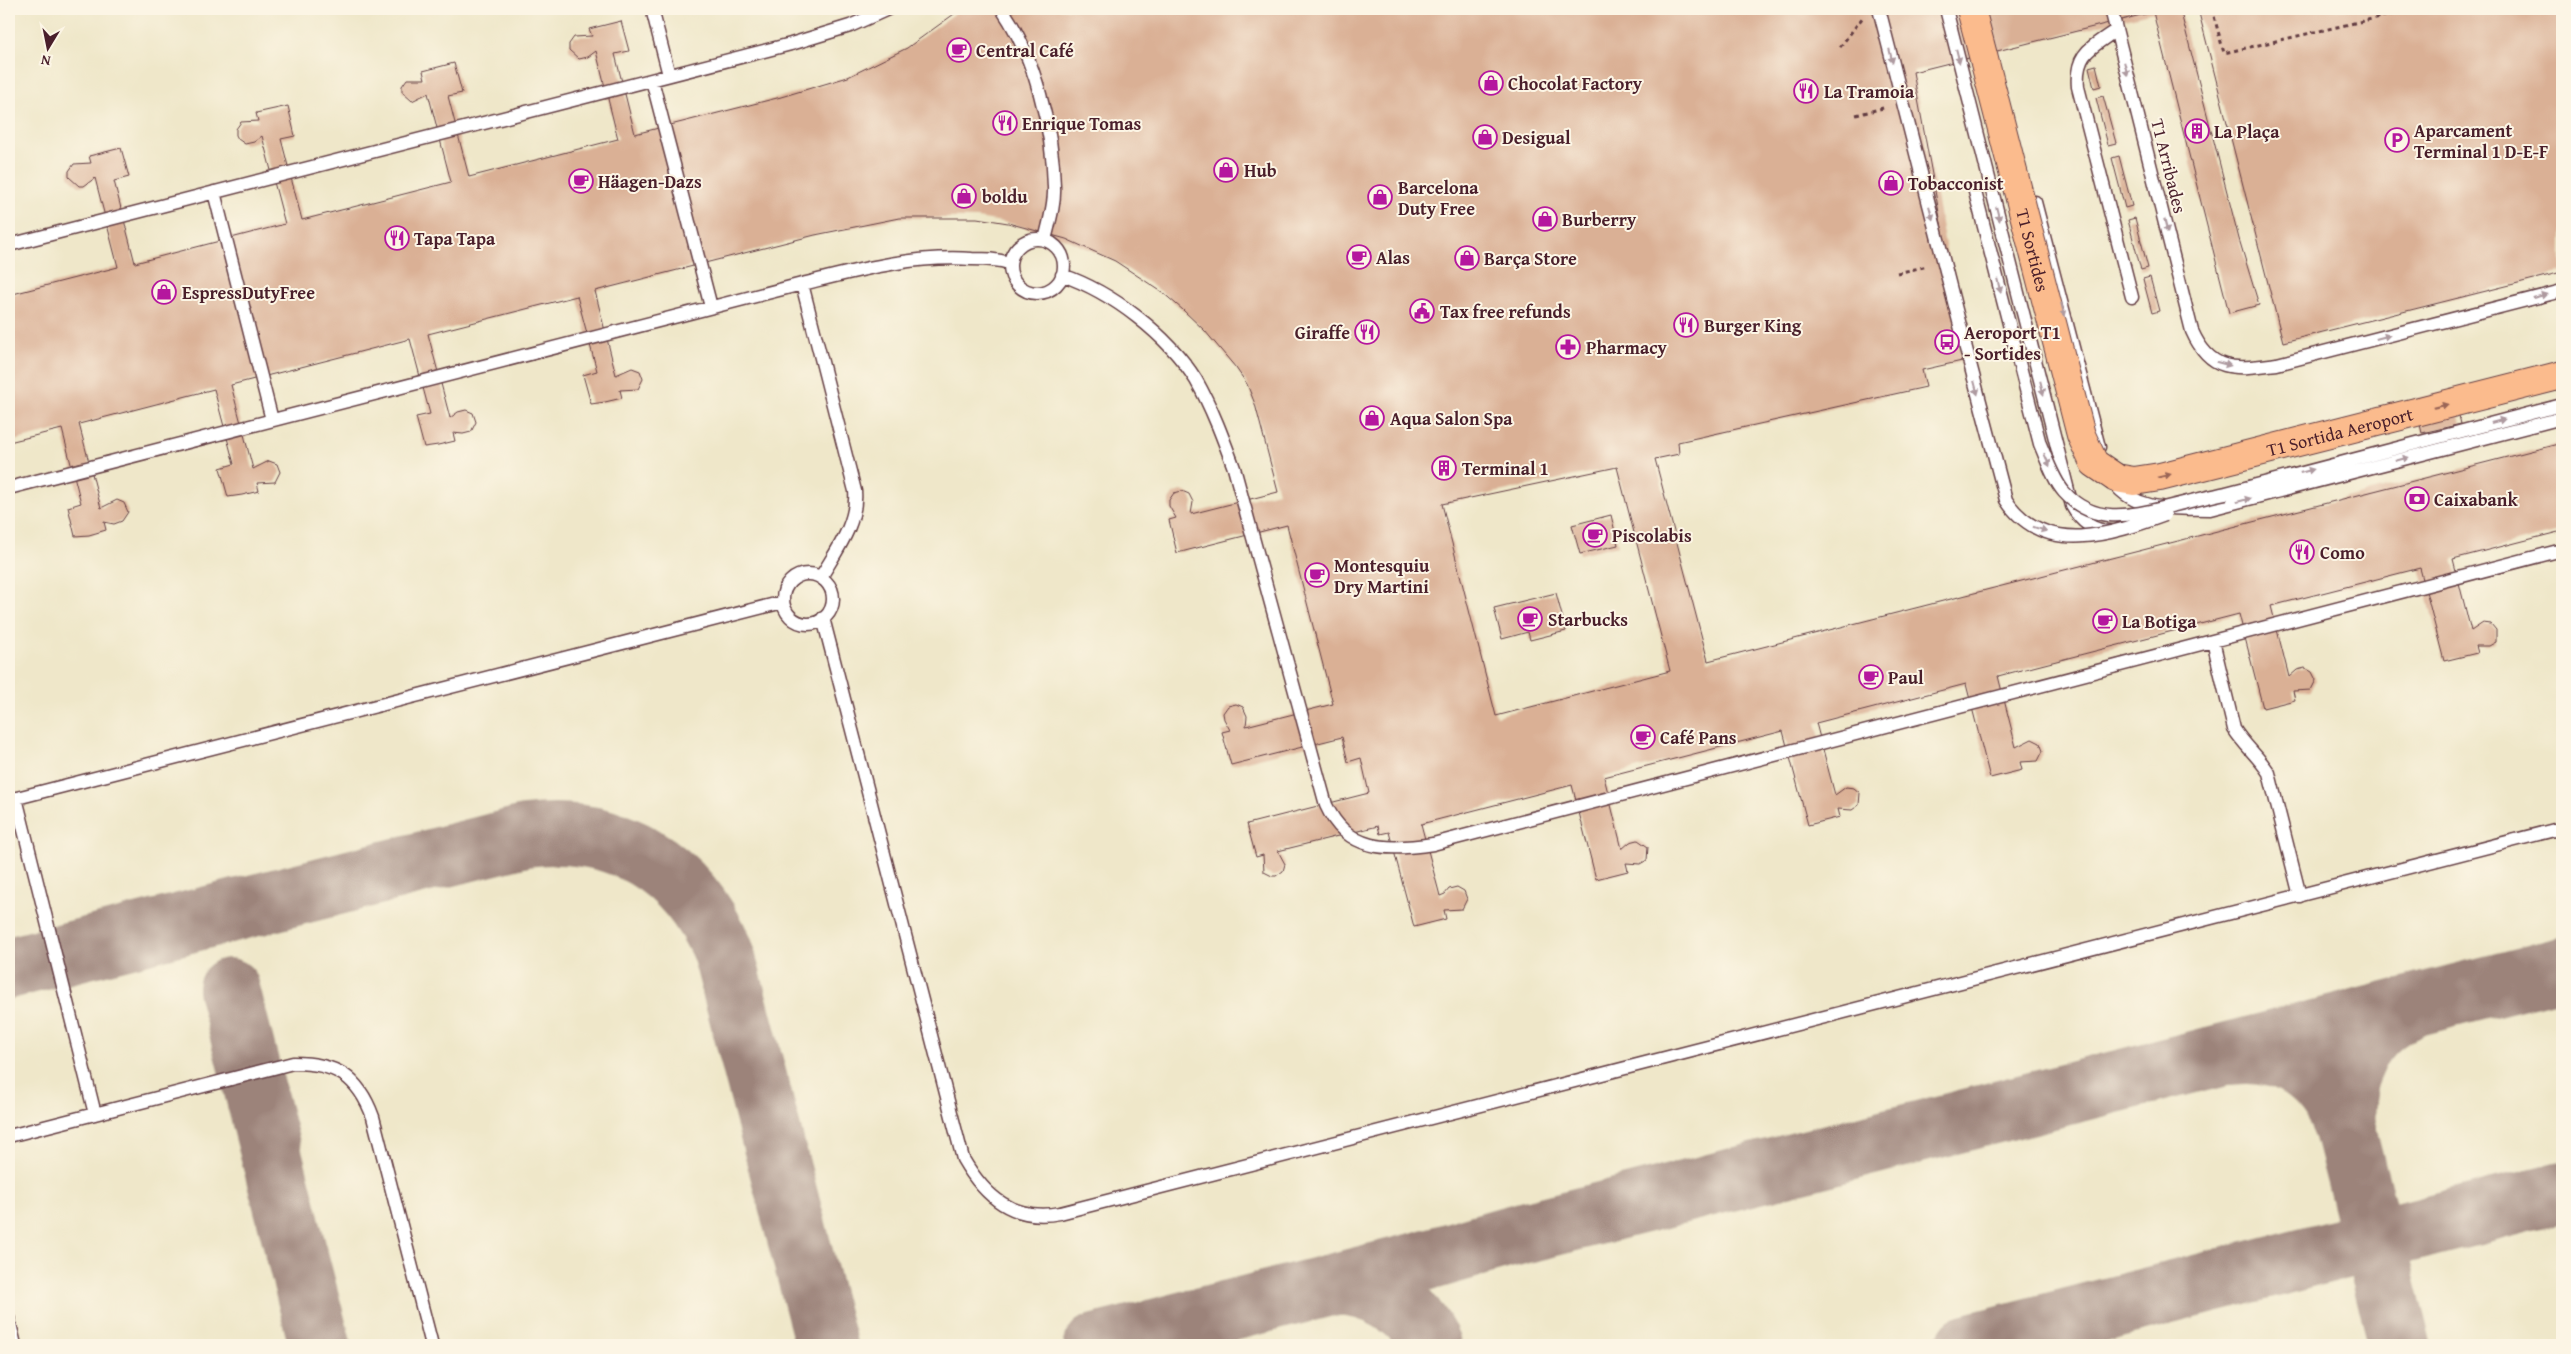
<svg xmlns="http://www.w3.org/2000/svg" width="2571" height="1354" font-family="'Gentium Book Plus',serif">
<rect width="100%" height="100%" fill="#fcf5e5"/>
<filter id="ink" filterUnits="userSpaceOnUse"><feTurbulence type="fractalNoise" baseFrequency=".02" numOctaves="2"/><feDisplacementMap in="SourceGraphic" scale="10" xChannelSelector="R" yChannelSelector="G"/><feConvolveMatrix kernelMatrix="1 2 1 2 8 2 1 2 1" color-interpolation-filters="sRGB"/></filter>
<filter id="wash" filterUnits="userSpaceOnUse"><feTurbulence type="fractalNoise" baseFrequency=".0096" numOctaves="4" result="noise"/><feDisplacementMap in="SourceGraphic" scale="20" xChannelSelector="R" yChannelSelector="G"/><feGaussianBlur stdDeviation="1.12" result="paint"/><feColorMatrix in="noise" values="0 0 0 0 0 0 0 0 0 0 0 0 0 0 0 0 0 1.4 0 .05"/><feComposite in="paint" operator="in"/></filter>
<g filter="url(#wash)">
<rect width="100%" height="100%" fill="#efe7c9"/>
<g fill="none" stroke-linecap="round" stroke-linejoin="round">
<path stroke="#9c837a" stroke-width="62" d="M9,968L525,836C617,824 686,866 723,951L826,1345
M229,989L320,1345
M2231,1054C2285,1047 2325,1077 2344,1126C2340,1076 2360,1027 2410,1008
M2344,1126L2400,1345
M1325,1286C1368,1282 1413,1304 1430,1345
M1095,1345L1421,1262L1507,1237L2562,968
M1967,1345L2562,1192"/>
</g>
<g id="blocks">
<path fill="#dab095" fill-rule="evenodd" d="M961,9H2180L2239,239L2259,305L2229,313L2153,12L1913,72L1948,261L1962,361L1922,370L1926,387L1678,442L1679,454L1655,459L1708,661L2562,443V531L2453,559L2471,631L2483,623L2491,624L2496,630V642L2489,646H2475L2477,653L2444,661L2420,568L2271,606L2289,677L2297,670L2305,668L2312,672L2316,680L2311,690L2293,691L2295,700L2263,708L2239,614L1998,676L2016,747L2032,739L2040,743L2043,751L2038,761L2020,762L2022,770L1990,778L1966,684L1816,723L1835,795L1846,787L1854,788L1860,793L1859,805L1852,810L1838,809L1840,817L1808,825L1783,731L1604,777L1622,849L1630,842L1638,840L1648,847L1647,860L1640,864L1626,863L1628,871L1596,879L1572,785L1421,824L1440,896L1445,894L1449,889L1457,887L1464,891L1467,899L1462,909L1444,910L1446,919L1414,927L1389,832L1380,834L1378,826L1278,851L1285,864L1283,871L1276,876H1272L1264,872L1263,855L1256,857L1247,824L1369,793L1361,758L1348,762L1342,737L1231,765L1222,732L1230,730L1224,719L1223,713L1228,706L1236,704L1243,707L1247,716L1246,726L1333,704L1287,525L1177,553L1169,520L1176,518L1169,506V500L1174,493L1182,491L1189,494L1193,502L1191,514L1278,492L1255,404L1247,384L1236,368L1205,331L1183,310L1162,292L1115,261L1066,239L1008,223L977,218H899L815,235L595,291L616,375L632,368L640,371L643,379L638,389L620,390L622,398L605,402L591,404L583,375L597,371L577,296L428,334L450,418L458,412L466,410L473,413L476,422L471,432L463,434L453,433L455,441L438,445L424,447L416,417L430,414L410,339L231,385L253,469L269,461L277,464L280,472L275,482L257,483L259,491L242,495L228,497L220,468L234,464L214,389L79,424L101,508L117,500L124,503L128,512L122,521L114,524L104,522L106,530L89,535L75,536L68,507L81,503L62,429L9,442V295L118,267L95,178L84,186H79L69,177V171L74,164L91,163L89,156L121,148L129,177L114,181L135,263L285,224L262,136L254,142L245,144L238,139L236,135V129L241,122L258,121L256,113L288,106L295,136L281,139L302,220L451,182L428,93L412,101L402,92V86L407,79H425L423,71L454,63L462,93L448,96L469,177L618,139L596,51L588,57L579,59L569,50V44L574,37L592,36L589,29L621,21L629,51L615,54L635,134L781,97L848,77L907,48ZM1617,467L1670,671L1496,716L1442,504Z
M2198,9H2562V272L2283,342Z
M2096,65L2101,86L2094,88L2089,67Z
M2103,96L2116,143L2108,145L2096,98Z
M2119,156L2132,206L2125,208L2112,158Z
M2135,218L2148,268L2141,270L2128,220Z
M2150,277L2159,311L2152,313L2143,279Z
M2453,390L2461,424L2422,433L2414,399Z
M1611,515L1618,545L1580,554L1572,525Z
M1556,593L1566,631L1530,640L1528,632L1502,639L1494,608Z"/>
</g>
</g>
<g filter="url(#ink)">
<use href="#blocks" fill-opacity="0" stroke="#633d43" stroke-width="1"/>
<g fill="none" stroke-linecap="round" stroke-linejoin="round">
<g stroke="#633d43" stroke-width="15">
<path id="lane" d="M652,9L669,75
M1002,9C1035,57 1053,129 1054,187C1055,204 1049,223 1045,240
M1879,9L1964,341
M1946,9L2072,506C2080,521 2092,531 2111,531
M2111,9L2192,331C2211,374 2236,369 2277,364L2562,291
M2116,30C2091,48 2075,53 2078,87L2132,297
M652,80L711,307
M214,192L272,420
M2035,202L2099,447
M1010 266a27 27 0 1 1 54 0a27 27 0 1 1-54 0Z
M9,245L791,44L850,26L888,9
M1062,275C1112,292 1168,335 1196,380C1212,408 1223,438 1234,468L1326,805C1347,852 1388,851 1433,844L2562,550
M802,284C859,270 912,255 972,259C985,259 997,259 1009,263
M2114,483C2137,513 2178,508 2210,509L2562,418
M9,488L802,284L855,491C858,523 836,551 821,577
M2226,493L2562,405
M783 599a25 25 0 1 1 50 0a25 25 0 1 1-50 0Z
M823,618L963,1159C985,1197 1014,1222 1060,1213L2562,828
M2213,641L2234,729C2244,745 2259,757 2269,773L2300,896
M16,798L95,1114
M9,800L783,602
M9,1136L293,1063C336,1063 358,1076 373,1117L432,1345
M9,1320L15,1345"/>
</g>
<g stroke="#633d43" stroke-width="30">
<g id="primary">
<path id="s1" d="M2116,478L2134,481L2160,477L2562,375"/>
</g>
</g>
<path stroke="#633d43" stroke-width="3" stroke-dasharray="4 4" stroke-linecap="butt" d="M2212,9L2224,53L2415,9
M1840,47L1863,17
M1856,115L1887,107
M1897,273L1928,266"/>
<use href="#lane" stroke="#fff" stroke-width="12"/>
<use href="#primary" stroke="#fbbb8d" stroke-width="28"/>
<g stroke="#633d43" stroke-width="15" stroke-linecap="butt">
<path id="lane-bridge" d="M1974,188L2040,444C2047,460 2053,479 2064,492C2093,525 2130,516 2167,507C2187,502 2207,497 2226,493
M1964,341L2006,500C2044,558 2113,534 2165,515"/>
</g>
<g stroke="#633d43" stroke-width="30" stroke-linecap="butt">
<g id="primary-bridge">
<path id="s2" d="M1971,9L2081,435L2094,463L2116,478"/>
</g>
</g>
<use href="#lane-bridge" stroke="#fff" stroke-width="12"/>
<use href="#primary-bridge" stroke="#fbbb8d" stroke-width="28"/>
</g>
<defs><path id="oneway-solid" d="M-6-.8H1V-3.2L6.5 0L1 3.2V.8H-6Z" transform="scale(1.25)"/></defs>
<g fill="#ae9aa0">
<use href="#oneway-solid" transform="translate(1891 56) rotate(76)"/>
<use href="#oneway-solid" transform="translate(1958 56) rotate(76)"/>
<use href="#oneway-solid" transform="translate(2126 69) rotate(76)"/>
<use href="#oneway-solid" transform="translate(1931 213) rotate(75)"/>
<use href="#oneway-solid" transform="translate(1998 214) rotate(76)"/>
<use href="#oneway-solid" transform="translate(2166 226) rotate(76)"/>
<use href="#oneway-solid" transform="translate(1999 286) rotate(76)"/>
<use href="#oneway-solid" transform="translate(2540 296) rotate(-15)"/>
<use href="#oneway-solid" transform="translate(2063 310) rotate(75)"/>
<use href="#oneway-solid" transform="translate(2383 337) rotate(-15)"/>
<use href="#oneway-solid" transform="translate(2224 364) rotate(15)"/>
<use href="#oneway-solid" transform="translate(1976 388) rotate(75)"/>
<use href="#oneway-solid" transform="translate(2042 388) rotate(76)"/>
<use href="#oneway-solid" transform="translate(2498 421) rotate(-15)"/>
<use href="#oneway-solid" transform="translate(2402 459) rotate(-15)"/>
<use href="#oneway-solid" transform="translate(2047 460) rotate(66)"/>
<use href="#oneway-solid" transform="translate(2307 471) rotate(-15)"/>
<use href="#oneway-solid" transform="translate(2244 500) rotate(-15)"/>
<use href="#oneway-solid" transform="translate(2040 529) rotate(18)"/>
</g>
<g fill="#9a6557">
<use href="#oneway-solid" transform="translate(2441 406) rotate(-14)"/>
<use href="#oneway-solid" transform="translate(2164 476) rotate(-14)"/>
</g>
</g>
<defs>
<g id="cafe-ring" transform="scale(1.25)"><circle r="9.5" fill="#fcf5e5" stroke="#b5179e" stroke-width="1.5"/><path d="M-5.5-4.5H6V0H3Q3 3.5 0 3.5H-2.5Q-5.5 3.5-5.5 0ZM3-3.2v2h1.7v-2ZM-6 4.5H4V6H-6Z" fill="#b5179e"/></g>
<g id="shop-ring" transform="scale(1.25)"><circle r="9.5" fill="#fcf5e5" stroke="#b5179e" stroke-width="1.5"/><path d="M-5-2.5h2.3a2.7 3.5 0 0 1 5.4 0H5L5.5 6h-11ZM-1.5-2.5h3a1.5 2.3 0 0 0-3 0Z" fill="#b5179e"/></g>
<g id="restaurant-ring" transform="scale(1.25)"><circle r="9.5" fill="#fcf5e5" stroke="#b5179e" stroke-width="1.5"/><path d="M-5-6h1v4h1v-4h1v4h1v-4h1v5L-1.5 .5V6h-2V.5L-5-1ZM5-6V6H3V1.5H1.5Q1.5-4 5-6Z" fill="#b5179e"/></g>
<g id="building-ring" transform="scale(1.25)"><circle r="9.5" fill="#fcf5e5" stroke="#b5179e" stroke-width="1.5"/><path d="M-4-6H4V6H1V3H-1V6H-4ZM-2.5-4.3h1.7v1.8h-1.7ZM.8-4.3h1.7v1.8H.8ZM-2.5-1h1.7V.8h-1.7ZM.8-1h1.7V.8H.8Z" fill="#b5179e"/></g>
<g id="parking-ring" transform="scale(1.25)"><circle r="9.5" fill="#fcf5e5" stroke="#b5179e" stroke-width="1.5"/><path d="M-3.5-5.5H1a3.5 3.5 0 0 1 0 7H-1V5.5H-3.5ZM-1-3.4V-.6H.8a1.4 1.4 0 0 0 0-2.8Z" fill="#b5179e"/></g>
<g id="civic-ring" transform="scale(1.25)"><circle r="9.5" fill="#fcf5e5" stroke="#b5179e" stroke-width="1.5"/><path d="M-.6-6.5H3V-4.5H.6V-3L4-1V1h2V6H-6V1h2V-1L-.6-3ZM-1.2 2.5V6h2.4V2.5Z" fill="#b5179e"/></g>
<g id="bus-ring" transform="scale(1.25)"><circle r="9.5" fill="#fcf5e5" stroke="#b5179e" stroke-width="1.5"/><path d="M-5-6H5V4H4V6H2V4H-2V6H-4V4H-5ZM-3.5-4V0h7V-4ZM-3.5 1.2v1.5H-2V1.2ZM2 1.2v1.5H3.5V1.2Z" fill="#b5179e"/></g>
<g id="pharmacy-ring" transform="scale(1.25)"><circle r="9.5" fill="#fcf5e5" stroke="#b5179e" stroke-width="1.5"/><path d="M-2-6h4v4h4v4h-4v4h-4v-4h-4v-4h4Z" fill="#b5179e"/></g>
<g id="bank-ring" transform="scale(1.25)"><circle r="9.5" fill="#fcf5e5" stroke="#b5179e" stroke-width="1.5"/><path d="M-6-4H6V4H-6ZM0-2.3a2.3 2.3 0 1 0 0 4.6a2.3 2.3 0 1 0 0-4.6Z" fill="#b5179e"/></g>
</defs>
<g fill-rule="evenodd">
<use href="#cafe-ring" x="959" y="50"/>
<use href="#shop-ring" x="1491" y="83"/>
<use href="#restaurant-ring" x="1806" y="91"/>
<use href="#restaurant-ring" x="1005" y="123"/>
<use href="#building-ring" x="2197" y="131"/>
<use href="#shop-ring" x="1485" y="137"/>
<use href="#parking-ring" x="2397" y="140"/>
<use href="#shop-ring" x="1226" y="170"/>
<use href="#cafe-ring" x="581" y="181"/>
<use href="#shop-ring" x="1891" y="183"/>
<use href="#shop-ring" x="964" y="196"/>
<use href="#shop-ring" x="1380" y="197"/>
<use href="#shop-ring" x="1545" y="219"/>
<use href="#restaurant-ring" x="397" y="238"/>
<use href="#cafe-ring" x="1359" y="257"/>
<use href="#shop-ring" x="1467" y="258"/>
<use href="#shop-ring" x="164" y="292"/>
<use href="#civic-ring" x="1422" y="311"/>
<use href="#restaurant-ring" x="1686" y="325"/>
<use href="#restaurant-ring" x="1367" y="332"/>
<use href="#bus-ring" x="1947" y="342"/>
<use href="#pharmacy-ring" x="1568" y="347"/>
<use href="#shop-ring" x="1372" y="418"/>
<use href="#building-ring" x="1444" y="468"/>
<use href="#bank-ring" x="2417" y="499"/>
<use href="#cafe-ring" x="1595" y="535"/>
<use href="#restaurant-ring" x="2302" y="552"/>
<use href="#cafe-ring" x="1317" y="575"/>
<use href="#cafe-ring" x="1530" y="619"/>
<use href="#cafe-ring" x="2105" y="621"/>
<use href="#cafe-ring" x="1871" y="677"/>
<use href="#cafe-ring" x="1643" y="737"/>
</g>
<g text-anchor="middle" dominant-baseline="central" stroke-width="4" stroke-linejoin="round" paint-order="stroke">
<g font-size="18" font-weight="bold" fill="#4a1f2b" stroke="#fcf5e5" text-anchor="start">
<text x="976" y="50">Central Café</text>
<text x="1508" y="83">Chocolat Factory</text>
<text x="1824" y="91">La Tramoia</text>
<text x="1022" y="123">Enrique Tomas</text>
<text x="2414" y="130">Aparcament<tspan x="2414" dy="21">Terminal 1 D-E-F</tspan></text>
<text x="2214" y="131">La Plaça</text>
<text x="1502" y="137">Desigual</text>
<text x="1244" y="170">Hub</text>
<text x="598" y="181">Häagen-Dazs</text>
<text x="1908" y="183">Tobacconist</text>
<text x="1398" y="187">Barcelona<tspan x="1398" dy="21">Duty Free</tspan></text>
<text x="982" y="196">boldu</text>
<text x="1562" y="219">Burberry</text>
<text x="414" y="238">Tapa Tapa</text>
<text x="1376" y="257">Alas</text>
<text x="1484" y="258">Barça Store</text>
<text x="182" y="292">EspressDutyFree</text>
<text x="1440" y="311">Tax free refunds</text>
<text x="1704" y="325">Burger King</text>
<text x="1350" y="332" text-anchor="end">Giraffe</text>
<text x="1964" y="332">Aeroport T1<tspan x="1964" dy="21">- Sortides</tspan></text>
<text x="1586" y="347">Pharmacy</text>
<text x="1390" y="418">Aqua Salon Spa</text>
<text x="1462" y="468">Terminal 1</text>
<text x="2434" y="499">Caixabank</text>
<text x="1612" y="535">Piscolabis</text>
<text x="2320" y="552">Como</text>
<text x="1334" y="565">Montesquiu<tspan x="1334" dy="21">Dry Martini</tspan></text>
<text x="1548" y="619">Starbucks</text>
<text x="2122" y="621">La Botiga</text>
<text x="1888" y="677">Paul</text>
<text x="1660" y="737">Café Pans</text>
</g>
<g font-size="18" fill="#4a1f2b" stroke="#fcf5e5">
<text transform="translate(2169 166) rotate(76)">T1 Arribades</text>
<text stroke="none"><textPath href="#s2" startOffset="249">T1 Sortides</textPath></text>
<text stroke="none"><textPath href="#s1" startOffset="230">T1 Sortida Aeroport</textPath></text>
</g>
</g>
<rect width="2571" height="1354" fill="none" stroke="#fcf5e5" stroke-width="30"/>
<g transform="translate(48 48) rotate(190)" stroke="#fcf5e5" stroke-width="4" paint-order="stroke">
<path d="M0-4L9 19L0 12L-9 19Z" fill="#4a1f2b"/>
<text y="-8" font-size="14" font-weight="bold" text-anchor="middle" fill="#4a1f2b">N</text>
</g>
</svg>
